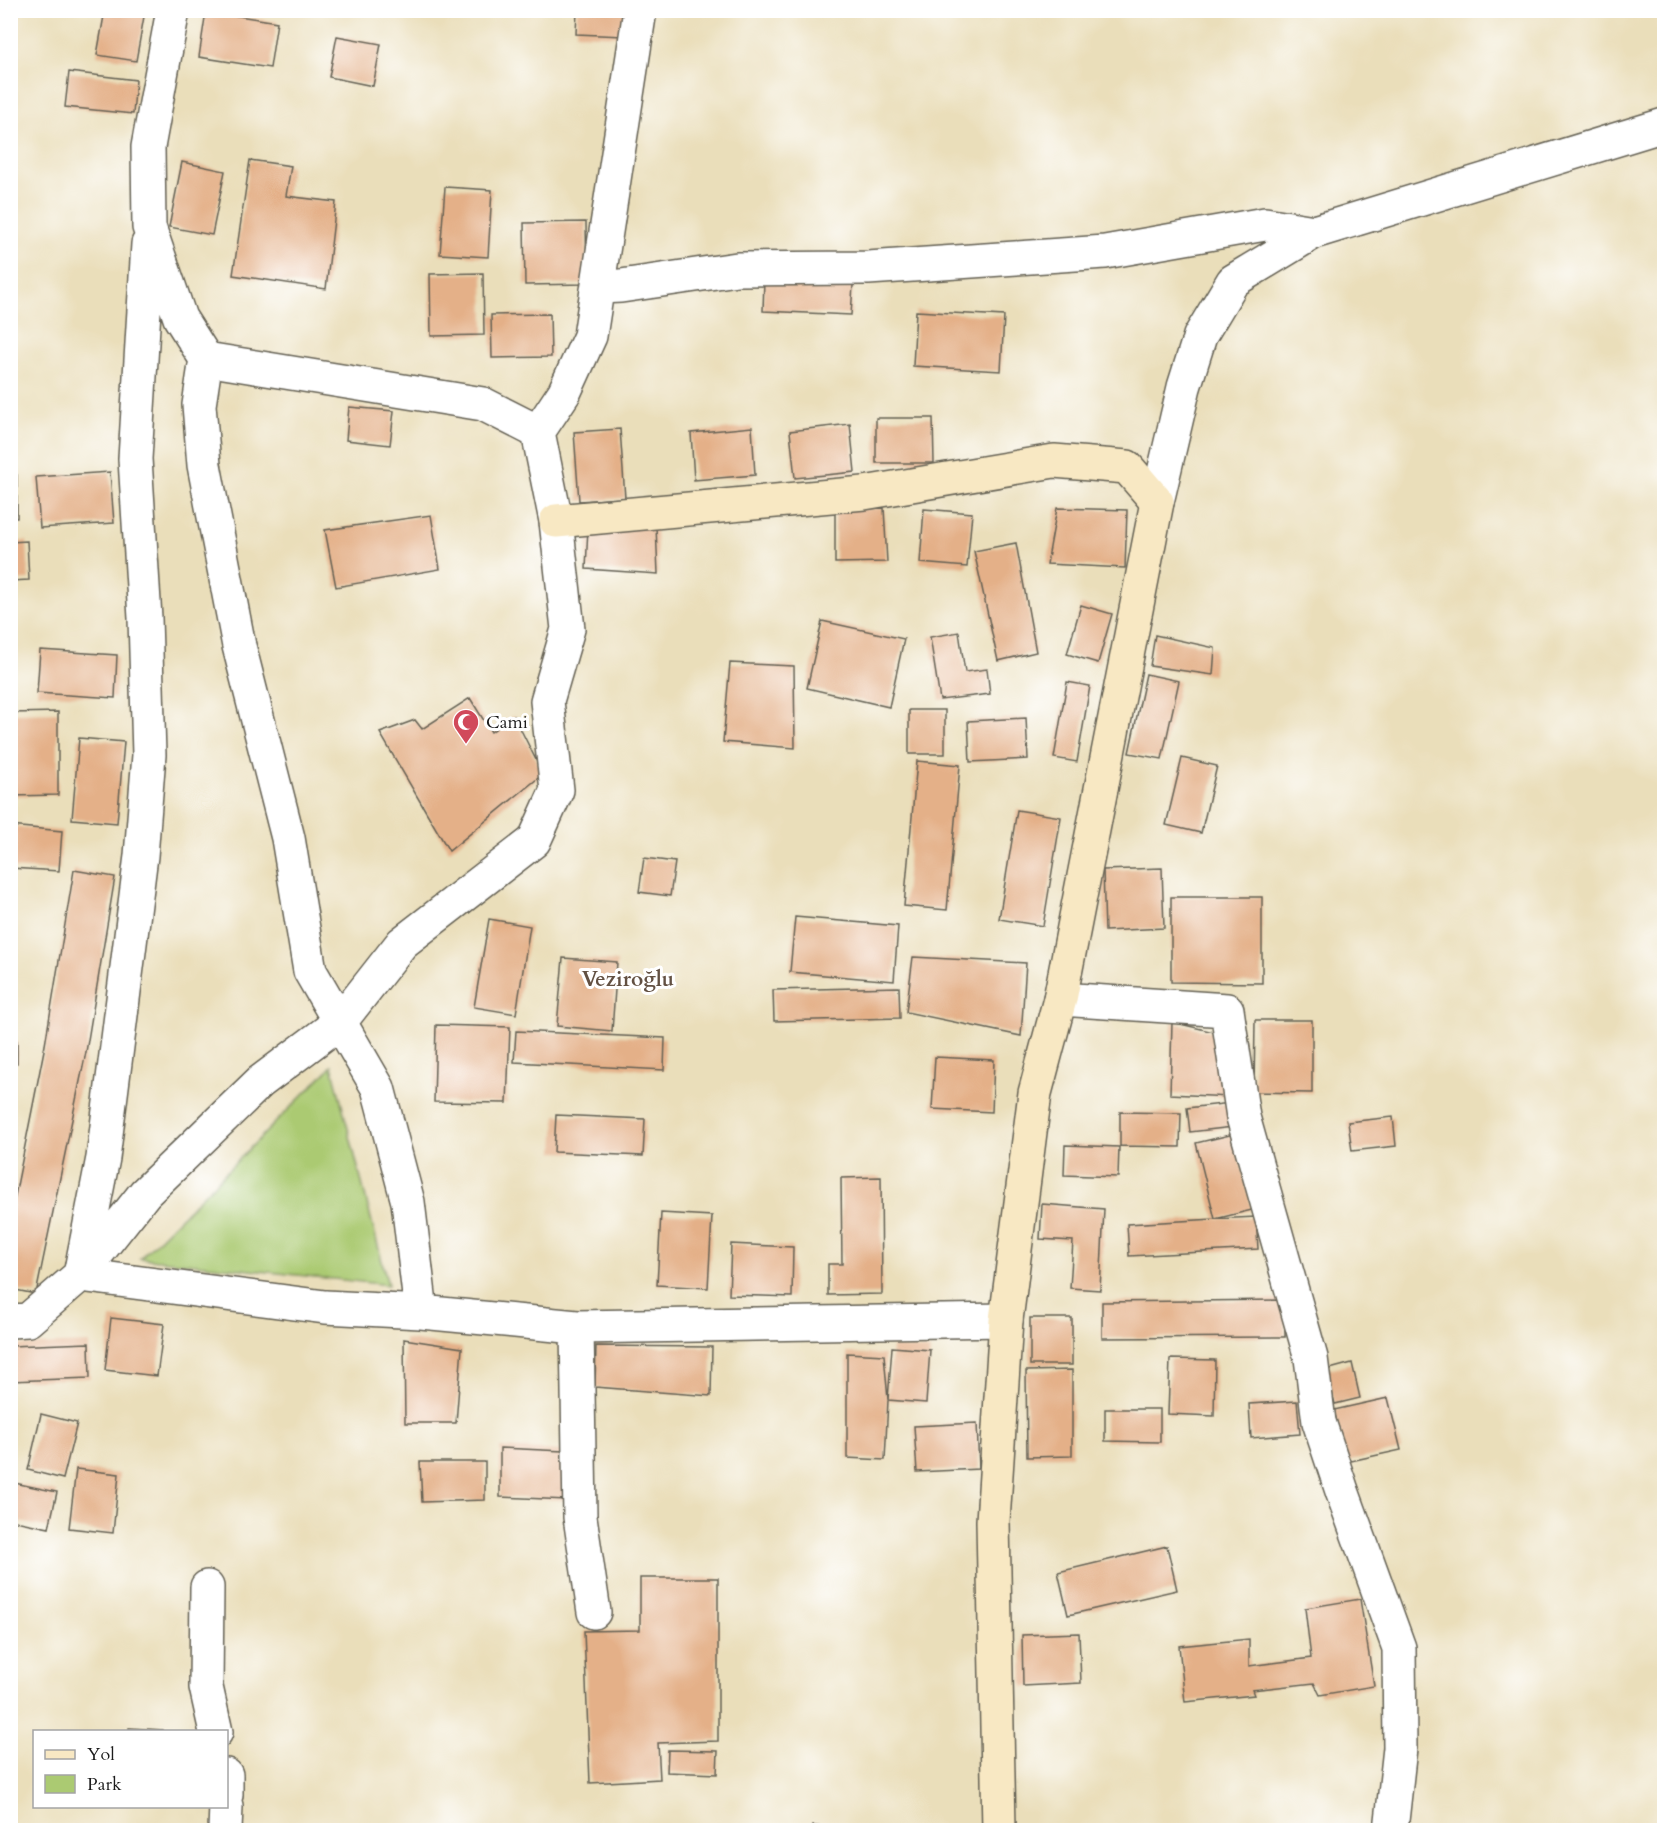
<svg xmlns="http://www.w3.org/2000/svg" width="1675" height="1841" font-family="Cardo,serif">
<rect width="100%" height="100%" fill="#fff"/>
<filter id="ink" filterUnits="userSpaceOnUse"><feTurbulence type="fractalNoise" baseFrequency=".0167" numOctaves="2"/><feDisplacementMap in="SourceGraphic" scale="12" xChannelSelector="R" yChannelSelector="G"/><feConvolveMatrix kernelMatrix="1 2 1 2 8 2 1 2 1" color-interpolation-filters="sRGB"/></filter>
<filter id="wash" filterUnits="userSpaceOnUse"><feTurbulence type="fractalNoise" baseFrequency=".008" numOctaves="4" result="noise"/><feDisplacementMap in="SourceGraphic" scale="24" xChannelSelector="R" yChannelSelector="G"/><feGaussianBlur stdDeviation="1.35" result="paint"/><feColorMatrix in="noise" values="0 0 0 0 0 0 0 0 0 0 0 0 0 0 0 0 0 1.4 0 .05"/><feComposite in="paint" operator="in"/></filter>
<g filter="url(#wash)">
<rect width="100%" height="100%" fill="#eadeba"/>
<path fill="#abca72" stroke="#647347" stroke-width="1.5" d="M332,1066L388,1285L140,1258Z"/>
<g id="blocks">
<path fill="#e4b088" d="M105,10L145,11L136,61L97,55Z
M577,10H625L624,36L576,34Z
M206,11L277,22L270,68L199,57Z
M337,36L381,44L373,86L329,77Z
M69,72L136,80L133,114L65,107Z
M250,160L291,166L286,196L336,202L326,289L233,275Z
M182,162L225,171L212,235L169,227Z
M445,187L492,190L488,257L440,254Z
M586,222L587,284L525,285L524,223Z
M483,273L484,335L431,336L430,274Z
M764,280L853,285L851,315L763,311Z
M916,311L1004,316L1001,371L913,366Z
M550,314L551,357L492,358L491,315Z
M349,407L394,411L390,445L346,440Z
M876,418H933L934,463H876Z
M850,424L855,472L795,478L790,431Z
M752,427L755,475L694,480L691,433Z
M620,429L625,498L579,501L574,432Z
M110,472L114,523L40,528L36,477Z
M10,475H17V518H10Z
M884,508L887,562L835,563V510Z
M1057,508L1127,510L1125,568L1047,564Z
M924,509L972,513L967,567L920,563Z
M431,515L440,569L336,587L325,530Z
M656,526L658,574L586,569L588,527Z
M27,541L29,580L10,581V542Z
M1016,543L1036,652L998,661L974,551Z
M1081,605L1112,614L1098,663L1067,654Z
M822,621L904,639L889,707L807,688Z
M959,632L965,672L987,669L990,694L940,700L930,637Z
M1155,635L1215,648L1213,675L1150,666Z
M40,650L117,655L115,698L37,693Z
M730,663L794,666L795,748L723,742Z
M1146,674L1179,681L1162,759L1129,753Z
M1067,682L1090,686L1077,762L1054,758Z
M470,698L491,732L514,716L543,774L449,851L380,733L415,720L422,729Z
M909,710H945V754H909Z
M58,712V795L11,796V713Z
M1026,718L1028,759L970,762L968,721Z
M79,738L124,742L117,823L72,819Z
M1182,758L1217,766L1201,833L1166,825Z
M917,761L960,765L947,910L904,906Z
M1017,810L1061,817L1043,926L999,919Z
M10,826L62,831L59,871L10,868Z
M644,858L675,862L670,896L639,892Z
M1162,868L1164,928L1105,931L1103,870Z
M74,870L115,877L86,1052L36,1294L10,1289V1221L45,1045Z
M1171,897H1262V983L1171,982Z
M795,917L898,926L894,981L790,972Z
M489,919L530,926L516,1014L474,1007Z
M913,957L1026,963L1021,1036L906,1012Z
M563,958L617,962L612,1031L557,1026Z
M899,987L900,1018L774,1021L773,990Z
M1255,1020H1312V1093L1254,1092Z
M1172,1022L1214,1032L1230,1097L1170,1094Z
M436,1025L510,1027L507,1103L434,1102Z
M516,1031L665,1038L664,1070L514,1062Z
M10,1040L17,1041V1063H10Z
M935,1057L994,1060L992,1112L932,1109Z
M1231,1103L1233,1127L1190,1132L1187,1108Z
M1120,1112L1181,1113L1180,1147L1120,1146Z
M556,1115L645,1119L643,1156L554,1152Z
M1393,1117L1396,1146L1352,1151L1348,1122Z
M1234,1134L1252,1210L1215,1219L1256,1217L1258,1249L1129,1256L1127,1224L1215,1219L1196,1143Z
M1065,1145L1119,1147L1118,1177L1064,1175Z
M881,1177L882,1294L828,1295V1264H842L841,1178Z
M1042,1204L1104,1209L1100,1290L1070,1288L1073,1241L1040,1239Z
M661,1213L712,1216L708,1288L657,1285Z
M731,1244L793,1247L792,1297L729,1295Z
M1285,1300V1337L1102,1338V1302Z
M111,1318L164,1324L157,1376L105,1370Z
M1030,1318H1072V1365H1030Z
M404,1339L462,1348L456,1423H405Z
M89,1343L90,1378L10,1381V1346Z
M596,1346L712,1347L711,1396L595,1387Z
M892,1347L930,1350L926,1403L888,1400Z
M847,1353L884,1355L888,1400L885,1460L847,1458Z
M1170,1359L1215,1360L1214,1416L1168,1414Z
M1352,1363L1360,1398L1335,1404L1326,1370Z
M1072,1370V1456L1027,1457L1026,1371Z
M1388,1398L1401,1450L1346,1462L1334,1410Z
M1297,1401L1300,1434L1251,1438L1249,1404Z
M1105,1409H1160V1442L1105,1441Z
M41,1414L77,1423L63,1479L28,1470Z
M977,1423L979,1469L917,1472L914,1426Z
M500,1448L563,1451L567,1500L500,1497Z
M420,1462H485V1500L422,1502Z
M76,1469L119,1474L113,1533L69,1528Z
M10,1482L57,1492L49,1528L10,1520Z
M1167,1546L1177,1590L1068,1615L1058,1572Z
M640,1578H718V1741L658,1743L660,1779L590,1783L584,1631L640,1630Z
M1360,1599L1374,1686L1320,1695L1314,1683L1252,1690L1254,1695L1185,1702L1179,1646L1249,1639V1666L1311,1658L1305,1608Z
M1079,1633L1081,1683L1023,1686L1022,1635Z
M129,1728L163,1730V1732H129Z
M668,1750L718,1751L717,1774L667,1772Z
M813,1826L846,1829V1830H813Z"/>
</g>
</g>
<g filter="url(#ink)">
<use href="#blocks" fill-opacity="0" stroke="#646053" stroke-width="1.5"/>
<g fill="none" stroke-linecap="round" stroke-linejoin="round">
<g stroke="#646053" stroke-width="36">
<path id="street" d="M599,287L621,286L737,269L868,268L1105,252L1265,224L1314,232
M206,359L199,405L204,465L239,646L288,838L310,971L378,1088L408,1202L421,1312
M538,432L564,393L590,336L640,10
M1157,502L1184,387L1200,336L1233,281L1314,232L1664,125
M1060,999L1227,1010L1243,1117L1311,1358L1319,1422L1342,1491L1399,1648L1400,1748L1391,1830
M81,1270L103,1158L141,856L149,755L145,618L135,459L148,244
M80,1275L145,1193L260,1082L340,1022L402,943L534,841L557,790L547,701L568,629L556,521L538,432L483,404L206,359L180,318L149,227L148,147L173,10
M10,1321L28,1320L80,1275L325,1307L421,1312L577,1327L1006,1320
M577,1327L580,1517L594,1612
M207,1587L206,1687L216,1732
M226,1775V1795
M225,1830L226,1806"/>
</g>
<g stroke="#646053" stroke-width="36">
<path id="secondary" d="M556,521L864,493L1054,461L1127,467L1157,502L1060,999L1035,1093L1006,1320L993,1521L999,1830"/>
</g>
<use href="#street" stroke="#fff" stroke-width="33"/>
<use href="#secondary" stroke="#f8e8c3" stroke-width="33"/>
</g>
</g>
<defs>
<g id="mosque-pin" transform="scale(1.35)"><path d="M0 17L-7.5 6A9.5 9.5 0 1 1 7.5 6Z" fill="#d1495b" stroke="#fff"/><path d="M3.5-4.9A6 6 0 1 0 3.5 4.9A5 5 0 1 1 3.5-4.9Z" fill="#fff"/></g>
</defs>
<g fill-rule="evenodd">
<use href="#mosque-pin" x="466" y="722"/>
</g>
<g text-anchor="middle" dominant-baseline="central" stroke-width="6" stroke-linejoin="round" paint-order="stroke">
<g font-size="18" fill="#1c1c1c" stroke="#fff" text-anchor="start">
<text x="486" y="722">Cami</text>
</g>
<g font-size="21" font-weight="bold" fill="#625042" stroke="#fff">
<text x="628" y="979">Veziroğlu</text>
</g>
</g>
<rect width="1675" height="1841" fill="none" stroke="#fff" stroke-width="36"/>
<rect x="33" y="1730" width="195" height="78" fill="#ffffff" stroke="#a4a4a4" stroke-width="1.5"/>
<rect x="45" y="1750" width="30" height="9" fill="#f8e8c3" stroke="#a4a4a4" stroke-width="1.5"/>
<text x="87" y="1760" font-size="18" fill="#1c1c1c">Yol</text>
<rect x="45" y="1775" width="30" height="18" fill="#abca72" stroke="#a4a4a4" stroke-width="1.5"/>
<text x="87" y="1790" font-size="18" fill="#1c1c1c">Park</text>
</svg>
